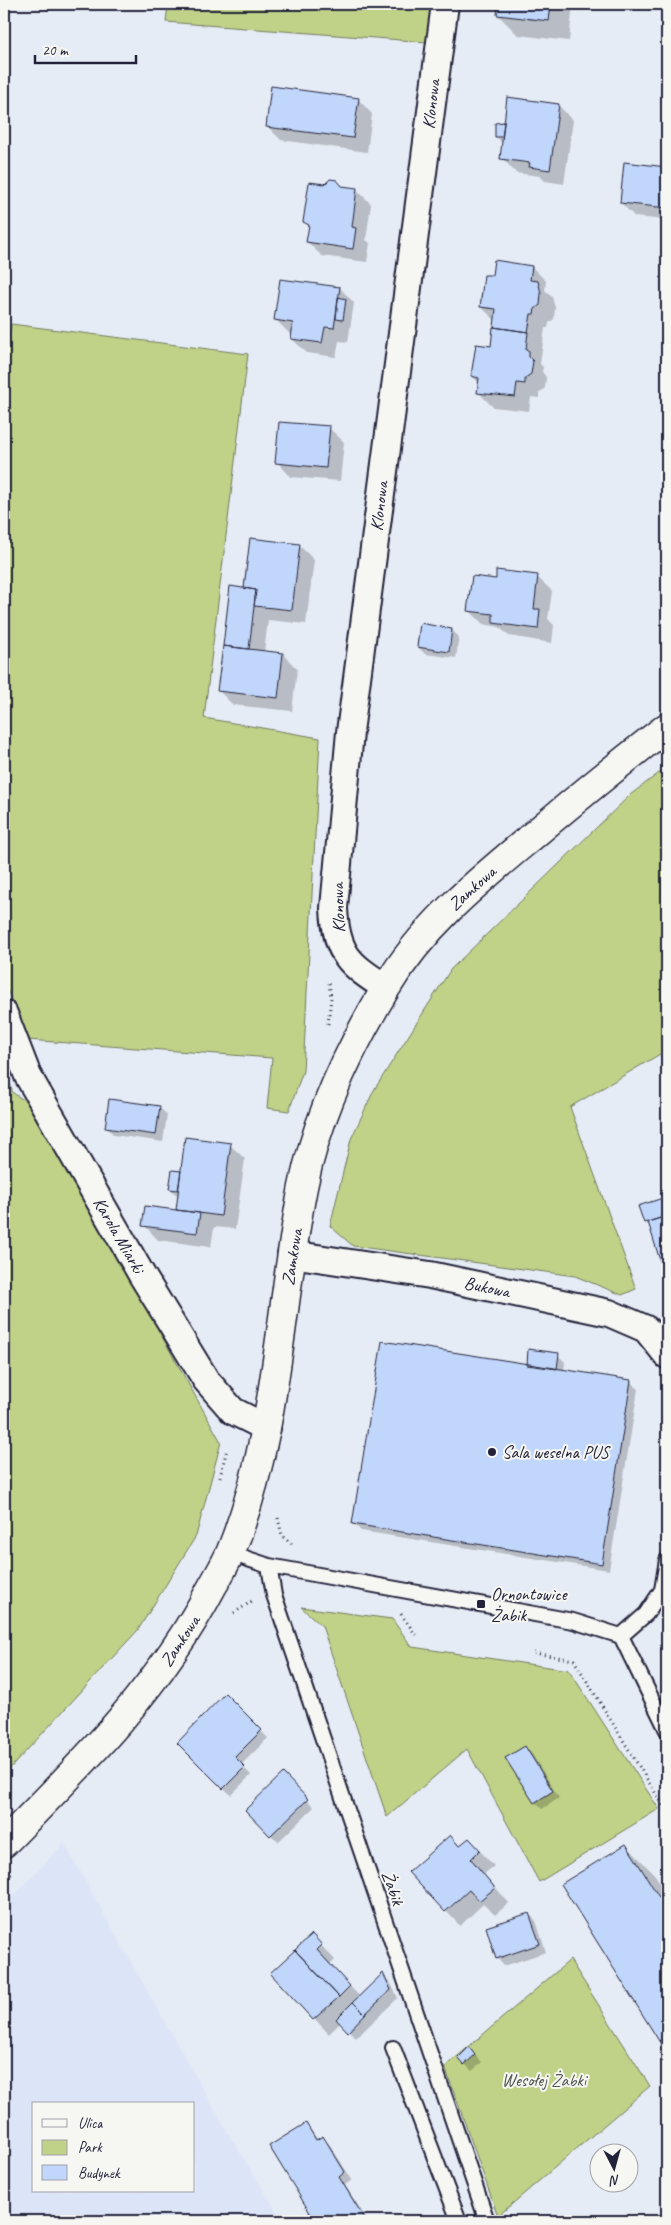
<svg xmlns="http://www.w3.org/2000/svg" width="671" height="2225" font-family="Caveat,sans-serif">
<rect width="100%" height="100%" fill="#e6ecf5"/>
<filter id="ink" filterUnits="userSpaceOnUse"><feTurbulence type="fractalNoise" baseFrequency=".02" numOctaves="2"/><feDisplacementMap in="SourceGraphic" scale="10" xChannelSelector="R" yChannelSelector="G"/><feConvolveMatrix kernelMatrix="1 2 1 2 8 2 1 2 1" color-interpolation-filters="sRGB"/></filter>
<g filter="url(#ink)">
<path fill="#dbe5f7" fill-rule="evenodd" d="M64,1843L226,2130L283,2221H4V1906ZM34,2104H194V2191H34Z"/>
<path fill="#c0d287" stroke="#717a61" d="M168,4H445L440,43L166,22Z
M11,324L248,354L204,718L320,738L303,1071L289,1111L267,1108L272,1058L27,1040L4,982V367Z
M667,767V1050L570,1107L636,1289L622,1295L575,1276L353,1246L330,1226L351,1139L374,1090L451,969L630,795Z
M4,1067L13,1093L33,1106L221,1442L196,1536L138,1630L4,1775Z
M301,1607L392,1619L412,1647L569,1670L659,1809L539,1882L467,1749L387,1817L322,1626Z
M570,1960L650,2086L498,2216L445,2067Z"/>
<path fill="#0003" d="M500,4H573L569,41L518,35L498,15Z
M358,99L372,114L367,152L281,140L267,126Z
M558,105L573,120L564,184L545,181L540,176L516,173L502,158L503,144L496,136V124H505Z
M625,164L667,168V220L635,217L621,203Z
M342,188L356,189L371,204L366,240L370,243L367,262L322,256L307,242L310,227L305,222Z
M532,267L546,281L545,290L552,297L555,308L554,319L549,323L548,328H545L540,364L543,367L542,372L546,377L545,388L539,393V398L531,397L529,411L493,407L478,392L479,383L472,376L492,347L496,321L481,307L493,276Z
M340,288L354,303L348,342L339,341L336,357L307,353L292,339L293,335L290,334L276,320Z
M329,428L344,442L340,481L291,477L277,462Z
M251,539L300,546L314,560L306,624L268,620L264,652L283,654L297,669L292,711L233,705L219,691L231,588L245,590Z
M537,577L552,591L548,619L554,625L552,643L509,636L499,627L483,624L469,610Z
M452,630L459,637L456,658L425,654L418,647Z
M159,1107L167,1115L163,1142L114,1135L107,1128Z
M4,1134L11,1141L4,1148Z
M230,1145L245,1159L235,1229L214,1227L211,1247L158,1240L144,1225L177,1211L179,1197L170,1189L182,1173Z
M666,1199L667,1200V1270L663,1267L651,1228L645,1222Z
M558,1355L565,1362L564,1371L630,1381L638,1389L609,1570L361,1531L353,1523L528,1366Z
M225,1695L268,1738L241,1765L251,1775L231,1795L178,1743Z
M525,1747L532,1754L559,1798L542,1809L535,1802Z
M283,1775L314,1807L278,1842L247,1810Z
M450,1837L460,1846L469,1839L494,1866L484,1874L509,1903L495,1915L483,1904L460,1926L410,1872Z
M626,1845L655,1875L667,1894V2052L563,1884Z
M529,1914L536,1921L546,1952L504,1966L497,1958Z
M312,1936L335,1960L330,1965L360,1997L383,1975L390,1982L398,1998L356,2038L341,2022L329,2034L271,1973Z
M469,2049L482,2062L472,2071L465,2064Z
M306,2124L318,2140L323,2138L330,2145L352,2180L345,2185L368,2221H317L271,2147Z"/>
<path fill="#c1d6fb" stroke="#22223b" d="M498,4H551L549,21L497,15Z
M271,86L359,98L353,138L266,127Z
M507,97L559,104L550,170L529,167L530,163L500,159Z
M504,122L502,137H495V123Z
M624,162L667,167V208L620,203Z
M330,179L337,180L342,186L357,188L352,227L356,228L353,249L306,242L309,225L303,222L309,182L325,184Z
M494,260L532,266L530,280L538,281L541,293L540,305L535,309L534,314H531L528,332L494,327L496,309L480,307L484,275H492Z
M280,279L340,287L334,328L325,327L322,343L291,339L293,323L274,320Z
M338,297L346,299L343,320L336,319Z
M493,327L528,332L526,349L529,351V357L533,361L531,374L525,378V384L517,383L515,397L477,393L479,378L471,376L476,344L491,346Z
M279,422L330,426L326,468L275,463Z
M250,538L300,544L292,610L254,606L256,590L244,588Z
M496,570L538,575L534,609H540L538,629L493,623V614L467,611L472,576L496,579Z
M230,586L256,590L249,649L223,646Z
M420,623L452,629L449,652L417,647Z
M223,646L283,653L278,698L217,691Z
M109,1099L160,1106L156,1135L105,1128Z
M185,1137L231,1143L221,1216L176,1210Z
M172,1170L181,1171L178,1190L169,1189Z
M666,1197L667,1216L644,1223L638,1206Z
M145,1206L200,1213L197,1233L142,1226Z
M667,1216V1266L662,1267L648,1222Z
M382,1341L631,1380L602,1564L352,1524Z
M528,1349L559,1353L557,1369L527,1365Z
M225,1693L262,1730L235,1757L245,1767L223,1789L177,1743Z
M525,1746L553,1791L534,1803L505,1758Z
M283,1773L308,1799L270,1836L245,1810Z
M450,1835L459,1846L469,1838L480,1850L471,1859L495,1888L479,1901L469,1890L445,1912L408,1872Z
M626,1844L667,1910V2036L659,2041L561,1884Z
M529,1913L540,1944L496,1959L486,1927Z
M312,1934L322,1945L317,1950L350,1986L339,1997L295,1950Z
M295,1950L339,1997L313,2020L270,1973Z
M383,1973L391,1990L365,2014L353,2002Z
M353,2002L365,2014L348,2032L336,2019Z
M667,2036V2054L659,2041Z
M469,2047L475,2055L464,2065L458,2058Z
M306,2123L316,2140L323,2136L345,2172L339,2177L366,2221H315L269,2146Z"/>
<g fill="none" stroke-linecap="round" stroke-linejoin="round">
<g stroke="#22223b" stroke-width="18">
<path id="lane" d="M230,1553L269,1566L573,1621L621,1636L646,1614L662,1590L667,1560
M269,1566L274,1595L487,2221
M621,1636L667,1730
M393,2048L459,2221"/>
</g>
<g stroke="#22223b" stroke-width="30">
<path id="street" d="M386,988C349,964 336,954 334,908L350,732L445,4
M4,1014L28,1076L143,1277L206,1380L233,1411L267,1428
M291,1254L430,1275L609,1313L646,1329L667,1355"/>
</g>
<g stroke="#22223b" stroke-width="31">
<path id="secondary" d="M4,1843C83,1763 159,1688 212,1587C219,1575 226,1563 231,1551C278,1435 279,1308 303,1187C317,1117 349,1049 386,988C423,926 476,883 530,838C575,800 620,763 667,727"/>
</g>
<path stroke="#22223b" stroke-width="3" stroke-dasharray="1 4" stroke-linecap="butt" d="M328,1024L331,998L329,983
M220,1477L227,1449
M278,1518L282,1536L292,1544
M234,1613L252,1601
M401,1614L416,1635
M534,1653L574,1660L667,1812
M4,1882L12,1873"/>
<use href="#lane" stroke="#f6f6f2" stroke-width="14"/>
<use href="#street" stroke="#f6f6f2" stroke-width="26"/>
<use href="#secondary" stroke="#f6f6f2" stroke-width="28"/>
</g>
</g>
<g fill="#22223b" stroke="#f6f6f2" stroke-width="2">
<circle cx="492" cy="1452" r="5"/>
<rect x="476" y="1599" width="10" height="10" rx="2.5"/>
</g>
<g text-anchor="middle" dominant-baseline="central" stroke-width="4" stroke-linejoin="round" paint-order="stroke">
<g font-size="18" fill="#22223b" stroke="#f6f6f2">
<text transform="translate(431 104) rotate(-83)">Klonowa</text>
<text transform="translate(379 506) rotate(-83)">Klonowa</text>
<text transform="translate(472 888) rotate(-42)">Zamkowa</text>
<text transform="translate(338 908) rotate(-92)">Klonowa</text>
<text transform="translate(119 1235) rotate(60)">Karola Miarki</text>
<text transform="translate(292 1257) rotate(-81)">Zamkowa</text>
<text transform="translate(487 1287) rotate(12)">Bukowa</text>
<text transform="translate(180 1641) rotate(-57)">Zamkowa</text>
<text transform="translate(393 1888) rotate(71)">Żabik</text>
</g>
<g font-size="18" fill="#22223b" stroke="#f6f6f2" text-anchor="start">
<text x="502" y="1452">Sala weselna PUS</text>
<text x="491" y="1594">Ornontowice<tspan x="491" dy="21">Żabik</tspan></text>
</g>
<g font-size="18" fill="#515752" stroke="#f6f6f2">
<text x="544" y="2080">Wesołej Żabki</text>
</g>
</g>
<rect width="671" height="2225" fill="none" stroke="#f6f6f2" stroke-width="20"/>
<rect x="10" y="10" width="651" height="2205" fill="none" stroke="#22223b" stroke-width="2" filter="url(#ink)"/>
<rect x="32" y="2102" width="162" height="90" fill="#f6f6f2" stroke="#a1a1a9"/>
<rect x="42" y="2119" width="25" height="8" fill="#f6f6f2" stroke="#a1a1a9"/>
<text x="78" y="2128" font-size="15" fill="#22223b">Ulica</text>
<rect x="42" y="2140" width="25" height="15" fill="#c0d287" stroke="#a1a1a9"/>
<text x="78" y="2152" font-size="15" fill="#22223b">Park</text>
<rect x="42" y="2165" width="25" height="15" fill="#c1d6fb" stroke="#a1a1a9"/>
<text x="78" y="2178" font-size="15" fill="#22223b">Budynek</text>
<g transform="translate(614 2168) rotate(174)"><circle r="24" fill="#f6f6f2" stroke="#a1a1a9"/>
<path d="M0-4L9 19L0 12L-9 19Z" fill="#22223b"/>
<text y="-8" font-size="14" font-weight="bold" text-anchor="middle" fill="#22223b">N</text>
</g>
<path d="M35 55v8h101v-8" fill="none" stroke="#22223b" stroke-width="2.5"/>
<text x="42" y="55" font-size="15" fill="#22223b" stroke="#f6f6f2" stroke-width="4" paint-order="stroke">20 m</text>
</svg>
